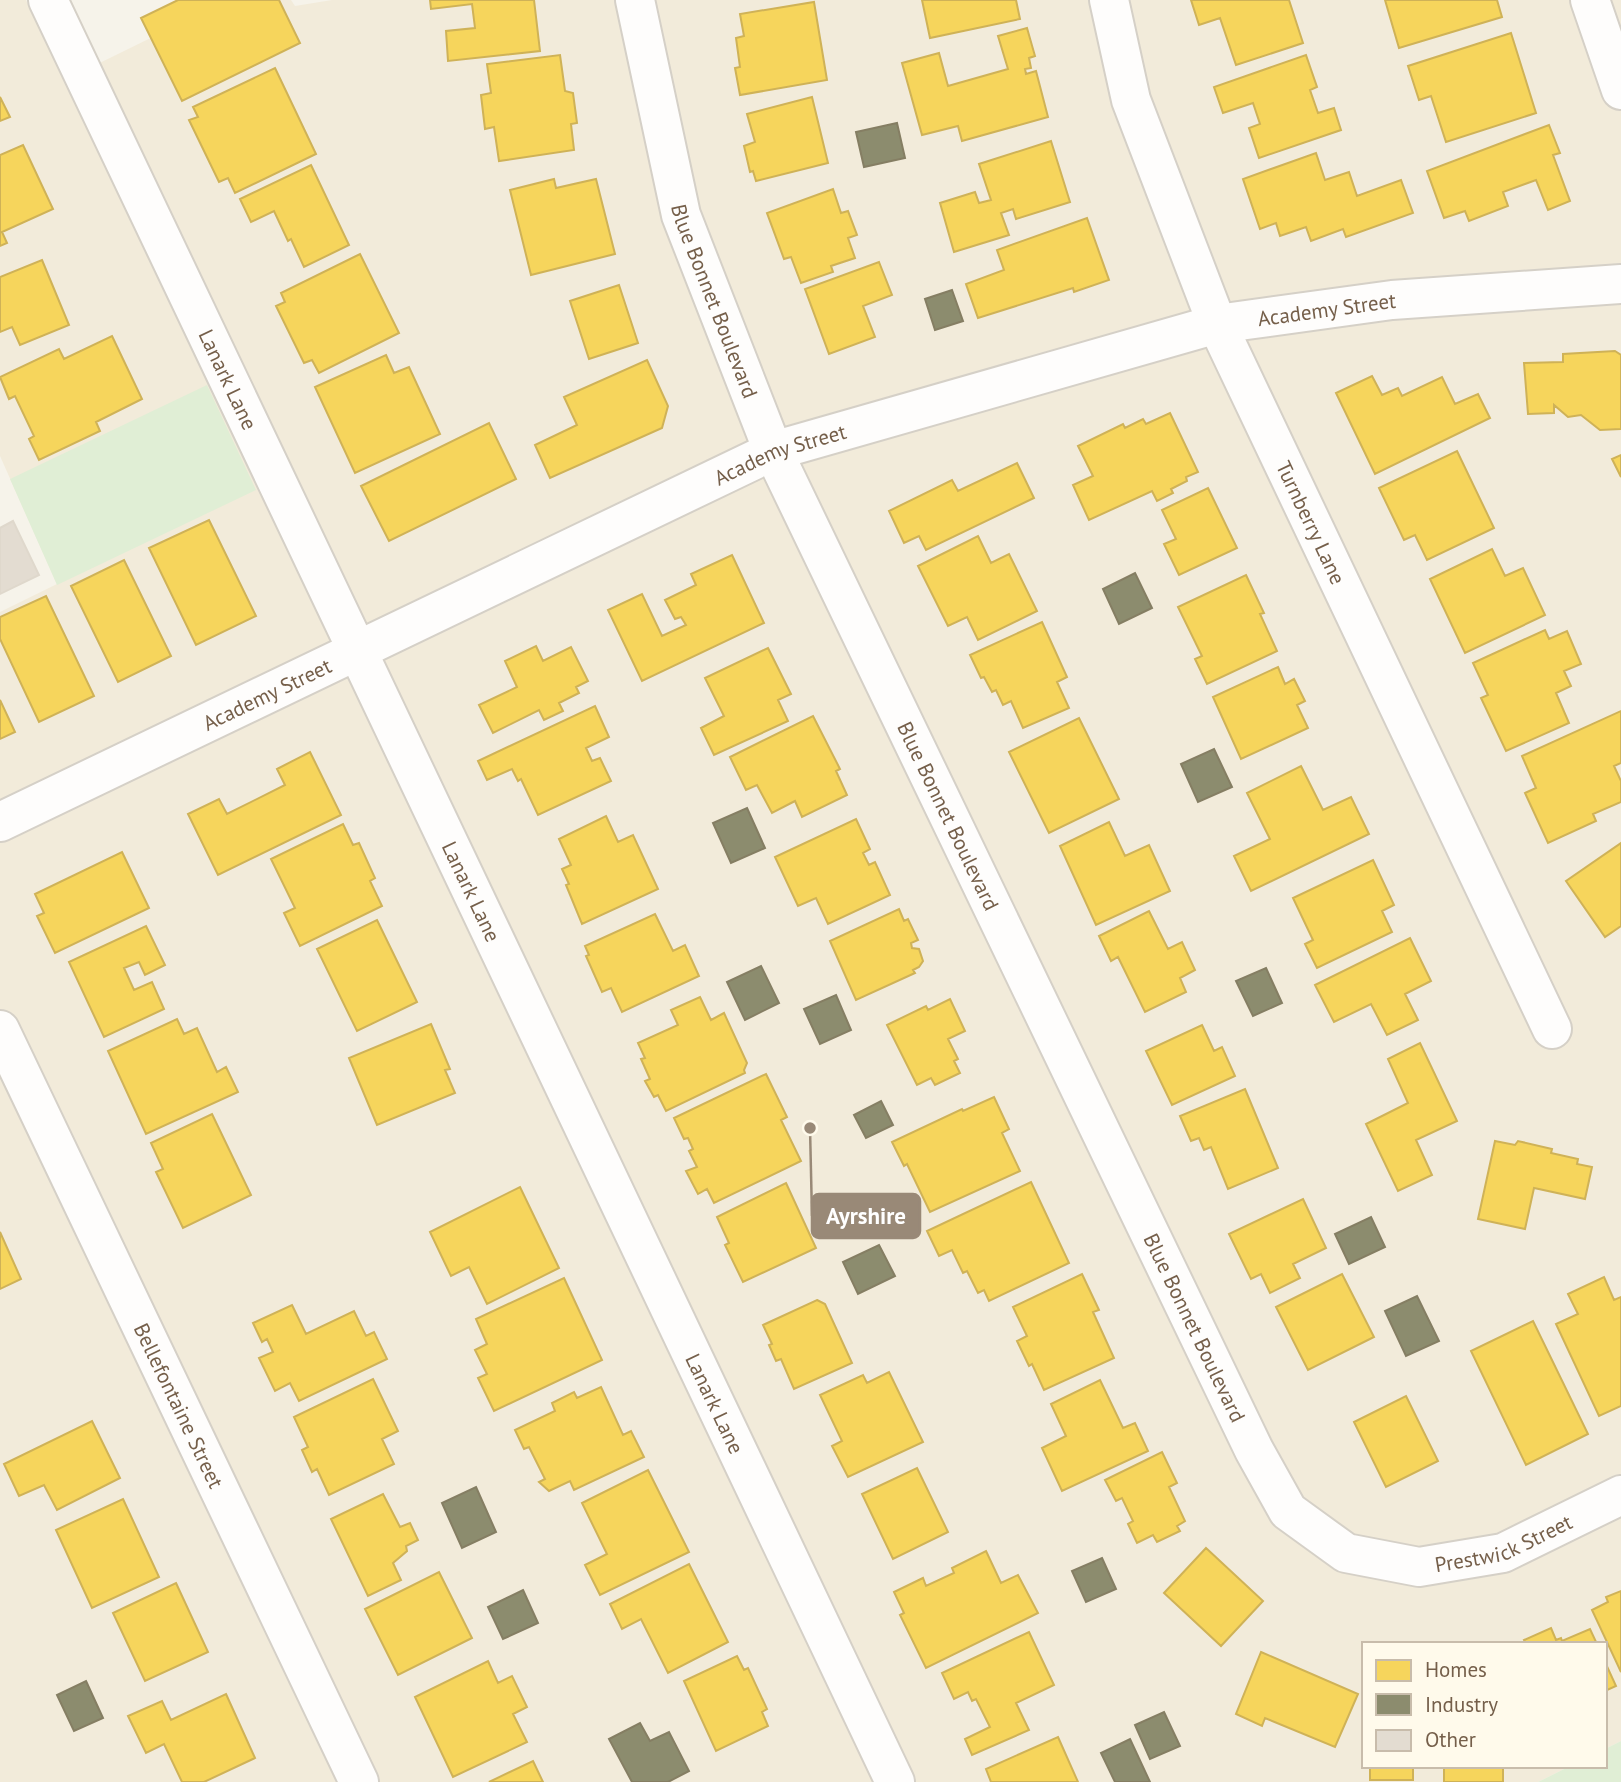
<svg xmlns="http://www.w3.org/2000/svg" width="1621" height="1782" font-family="'PT Sans',sans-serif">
<rect width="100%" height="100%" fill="#f6f3ea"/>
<path fill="#f2ebda" d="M0,0H26L65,80L228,0H291L295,6L332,0H1621V1741L1605,1749V1644H1364V1766H1570L1538,1782H0V612L57,584L0,456Z"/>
<path fill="#e0eed5" d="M207,385L256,490L57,585L10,479Z
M1621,1741V1782H1538L1570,1766H1605V1749Z"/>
<path fill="#f6d55c" stroke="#cfb257" stroke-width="2" d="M178,0H279L300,43L182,101L141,18Z
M430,0H534L540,51L448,61L446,31L475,28L472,4L431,9Z
M922,0H1016L1020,19L930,38Z
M1191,0H1289L1303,43L1236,65L1220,18L1199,25Z
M1385,0H1497L1502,17L1399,48Z
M814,2L827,80L740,95L735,68L740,67L736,38L744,36L740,14Z
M1027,28L1035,56L1029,58L1031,68L1025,69L1026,74L1036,71L1048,117L962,141L958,126L922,135L902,63L939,53L948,86L1008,69L998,36Z
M1511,33L1536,113L1446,142L1431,96L1419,100L1408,66Z
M560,55L565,91L573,93L577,123L571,124L574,150L499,161L494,127L485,129L481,95L491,93L487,64Z
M1306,55L1317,87L1310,90L1318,113L1334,108L1341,130L1259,158L1249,128L1260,124L1253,103L1223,113L1214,87Z
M275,68L316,154L235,193L228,178L219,182L189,120L198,117L193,107Z
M0,97L10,117L0,121Z
M812,97L828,163L756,181L753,171L750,172L744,146L755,142L747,114Z
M1549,125L1560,153L1553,155L1570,201L1548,210L1536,180L1503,192L1508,206L1469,221L1465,211L1444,218L1427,171Z
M1051,141L1070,202L1016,219L1013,209L1001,213L1009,235L954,252L940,203L975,192L979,203L991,200L979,164Z
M23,145L53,209L2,232L7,243L0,246V155Z
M1316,153L1325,180L1349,172L1357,196L1401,180L1413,213L1346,237L1343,229L1311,241L1306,227L1280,236L1276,223L1260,229L1243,179Z
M311,165L349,245L304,267L291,239L288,241L274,211L251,222L240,199Z
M554,179L556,188L596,179L615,254L531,275L510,190Z
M833,189L841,213L848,211L857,235L848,238L855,258L831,266L833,272L801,283L791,257L784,259L767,213Z
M1087,218L1109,280L1074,292L1073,288L978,318L966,284L1004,270L997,250Z
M360,254L399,333L319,373L312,360L304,363L276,306L285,302L281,293Z
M42,260L69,325L20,345L12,327L0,332V277Z
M879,262L892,295L863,306L875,337L829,354L805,289Z
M619,285L638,343L589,359L570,301Z
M112,336L142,399L96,422L100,431L39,460L29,439L34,436L15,396L9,399L0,377L59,349L64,359Z
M1615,351L1621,355V429L1600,430L1581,415L1568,417L1554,405V413L1528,414L1524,363L1563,362V354Z
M386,355L394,373L409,367L440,434L355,473L315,387Z
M647,360L668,406L662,428L550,478L535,445L577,425L564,397Z
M1372,376L1382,395L1398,388L1402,396L1442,377L1455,404L1478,394L1490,418L1375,474L1336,393Z
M1170,413L1198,472L1186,477L1187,481L1171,489L1173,493L1157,501L1152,491L1089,520L1073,485L1093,476L1078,446L1123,424L1125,428L1143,419L1146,424Z
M489,423L516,479L389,541L361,486Z
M1457,451L1494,528L1427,560L1415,535L1404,540L1379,488Z
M1621,455V477L1612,459Z
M1017,463L1034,498L926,550L919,536L904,543L889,511L952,480L958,491Z
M1208,488L1237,548L1179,575L1164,544L1176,539L1162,510Z
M209,520L256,616L196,645L149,548Z
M978,536L991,563L1009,554L1037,611L978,640L967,617L948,626L918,566Z
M1492,549L1505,576L1523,568L1545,615L1465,653L1430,579Z
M732,555L764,623L642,681L608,610L642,594L662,636L686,625L681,617L675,619L665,600L696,585L691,574Z
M124,560L171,656L118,682L71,586Z
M1246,575L1264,613L1260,614L1277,651L1207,684L1195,659L1202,656L1178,607Z
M46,596L94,696L39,722L0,639V617Z
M1042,622L1067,677L1057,682L1069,708L1023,728L1011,701L1003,705L996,690L992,692L984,677L981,678L970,655Z
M1545,630L1549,639L1567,631L1581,664L1564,671L1571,686L1556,693L1569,723L1506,751L1481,698L1488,695L1473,663Z
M536,646L543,661L571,647L588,681L576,687L579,693L559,703L563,711L544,720L539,710L493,733L479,705L517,687L505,661Z
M768,648L791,694L778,700L788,721L714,755L701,728L724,716L705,678Z
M1278,667L1285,684L1294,679L1305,701L1297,705L1308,728L1241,759L1213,697Z
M0,700L15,732L0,739Z
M595,706L609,737L586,748L592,761L600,758L611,781L538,815L521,779L518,781L512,769L487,780L478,761Z
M1621,711V763L1614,766L1621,781V802L1593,814L1596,821L1548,843L1525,793L1536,788L1522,756Z
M813,716L840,769L836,771L847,795L802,817L795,801L772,813L757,785L746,790L730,757Z
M1079,718L1119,799L1049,833L1009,752Z
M310,752L341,815L218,875L188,814L219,799L227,814L285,785L277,769Z
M1301,766L1323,810L1351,797L1369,834L1251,891L1234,856L1270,839L1247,793Z
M606,816L618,842L633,835L658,889L582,924L566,885L569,884L562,869L571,865L559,839Z
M856,819L870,849L863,853L869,865L875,862L890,895L828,924L816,898L798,906L775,857Z
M1109,822L1125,856L1149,845L1170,891L1096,925L1060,846Z
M343,824L353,845L359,843L375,878L370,881L382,906L300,946L284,913L295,908L271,859Z
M1621,843V926L1605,937L1566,881Z
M122,852L149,908L55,953L37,916L44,913L35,894Z
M1373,860L1394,905L1382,911L1392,932L1317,968L1305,944L1313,940L1293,898Z
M899,909L904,921L908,919L918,940L911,943L912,948L919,949L923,961L919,967L913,970L915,973L856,1000L830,941Z
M1149,911L1168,949L1182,942L1195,970L1180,978L1186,992L1145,1012L1118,957L1111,961L1099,936Z
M655,914L673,951L685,945L699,976L622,1012L611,988L602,992L586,956L589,955L585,946Z
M377,920L417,1002L357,1031L317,949Z
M146,926L165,965L145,975L139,962L124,968L134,990L152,982L164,1009L104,1037L69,962Z
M1410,938L1431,981L1405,994L1418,1020L1387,1035L1371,1004L1334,1022L1315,985Z
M700,997L711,1020L724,1013L747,1063L744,1070L745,1073L666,1111L658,1095L654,1097L645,1081L650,1079L641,1059L645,1058L638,1043L678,1025L671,1010Z
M950,999L965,1031L948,1039L958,1059L954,1061L960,1073L935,1085L931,1078L917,1085L887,1025L926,1006L928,1010Z
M177,1019L184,1034L197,1028L217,1072L226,1067L238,1092L146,1134L108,1051Z
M431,1024L450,1069L445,1070L455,1093L377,1125L349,1058Z
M1202,1025L1214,1051L1222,1047L1235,1076L1172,1105L1146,1051Z
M1420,1043L1457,1121L1416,1140L1432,1175L1398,1191L1366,1124L1408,1103L1388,1059Z
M766,1074L787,1117L781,1120L801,1161L714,1203L707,1189L698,1194L686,1171L697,1167L689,1151L693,1149L688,1138L684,1139L674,1118Z
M1245,1089L1278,1168L1228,1189L1211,1147L1204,1150L1199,1138L1191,1141L1180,1116Z
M994,1097L1009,1129L1002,1133L1020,1171L930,1212L907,1164L904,1166L892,1142L962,1109L963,1111Z
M212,1114L251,1195L183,1228L156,1172L163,1169L151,1143Z
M1495,1141L1515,1145L1518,1141L1552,1149L1551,1153L1578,1159L1577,1164L1592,1167L1585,1199L1534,1188L1525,1229L1478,1219Z
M1031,1182L1069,1263L989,1301L984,1290L978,1293L967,1271L963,1273L952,1250L939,1256L927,1231Z
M786,1183L816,1248L743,1282L725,1245L729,1243L717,1217Z
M520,1187L559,1268L487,1304L469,1267L451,1276L430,1232Z
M1303,1199L1326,1248L1293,1264L1300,1278L1270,1293L1261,1274L1251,1279L1229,1234Z
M0,1232L21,1279L0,1289Z
M1082,1274L1099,1310L1093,1312L1114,1358L1044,1390L1032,1364L1029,1366L1017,1341L1027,1336L1013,1307Z
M1342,1274L1374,1337L1308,1370L1276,1307Z
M1604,1277L1614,1300L1621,1297V1406L1599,1416L1556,1324L1578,1314L1568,1294Z
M564,1278L602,1360L494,1411L478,1378L487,1374L475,1350L487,1344L476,1319Z
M817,1300L825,1304L852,1363L794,1389L781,1359L776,1361L769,1345L772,1344L763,1325Z
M292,1305L306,1334L354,1311L366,1336L374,1332L387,1359L299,1401L290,1383L275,1391L259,1358L273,1352L267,1339L262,1342L253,1323Z
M1533,1321L1588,1434L1526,1465L1471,1351Z
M889,1372L923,1442L848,1477L832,1446L842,1441L820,1395L863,1375L867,1383Z
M373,1379L398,1431L382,1439L394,1464L329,1495L317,1469L312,1472L302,1450L308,1447L294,1417Z
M1100,1380L1123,1428L1135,1423L1148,1451L1062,1491L1042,1448L1066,1436L1051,1404Z
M601,1387L623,1435L631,1431L644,1457L574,1490L570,1481L549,1491L539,1482L545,1479L529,1447L524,1449L515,1430L555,1411L552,1403L574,1392L577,1398Z
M1406,1396L1438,1461L1386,1487L1354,1422Z
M92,1421L120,1478L57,1510L44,1485L19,1496L4,1464Z
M1162,1452L1177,1483L1169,1487L1185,1521L1177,1526L1180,1531L1157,1542L1153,1535L1137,1543L1128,1524L1133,1521L1122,1498L1116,1501L1105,1480Z
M917,1468L948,1532L893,1559L862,1494Z
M648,1470L689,1552L600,1595L585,1565L607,1554L582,1503Z
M383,1494L400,1527L410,1523L418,1540L406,1546L407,1551L393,1563L401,1580L368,1596L331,1519Z
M123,1499L159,1577L92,1608L56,1530Z
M1206,1548L1263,1601L1221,1646L1164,1593Z
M986,1551L1001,1583L1018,1575L1038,1613L926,1668L900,1615L904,1613L894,1592L923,1578L926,1586L954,1573L952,1568Z
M689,1564L728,1642L668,1673L641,1619L622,1629L610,1604Z
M439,1572L472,1638L398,1675L365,1609Z
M176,1583L208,1652L145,1681L113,1613Z
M1621,1591V1672L1592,1610L1608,1602L1606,1597Z
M1551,1628L1556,1640L1561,1638L1562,1641L1590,1629L1597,1644H1526L1524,1640Z
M1029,1632L1054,1685L1016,1703L1029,1730L972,1755L965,1739L990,1727L976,1699L972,1701L968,1692L954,1699L942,1673Z
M1261,1652L1358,1694L1335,1747L1265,1718L1262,1726L1236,1714Z
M737,1656L744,1670L748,1668L767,1709L762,1712L768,1726L716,1751L684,1681Z
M488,1661L498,1683L512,1676L527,1707L513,1714L527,1742L453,1777L415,1697Z
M1605,1662L1616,1686L1605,1691Z
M226,1694L255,1758L204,1782H182L164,1744L146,1753L128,1716L162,1701L171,1720Z
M1058,1737L1078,1782H991L986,1769Z
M533,1761L543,1782H489Z
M1370,1766H1413V1780H1370Z
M1444,1766H1503V1782H1444Z"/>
<path fill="#8c8c6e" stroke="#857e63" stroke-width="2" d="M897,123L905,158L864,167L856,132Z
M952,290L963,321L935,330L925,299Z
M1135,573L1152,608L1119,624L1103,589Z
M1214,749L1232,787L1198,802L1181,764Z
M747,808L765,848L731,863L713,823Z
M761,966L779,1003L745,1020L727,982Z
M1266,968L1282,1003L1253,1016L1236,981Z
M836,995L851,1030L820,1044L804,1009Z
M881,1101L893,1125L866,1138L854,1115Z
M1371,1217L1385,1247L1349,1264L1335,1234Z
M879,1245L895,1276L858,1294L843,1262Z
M1417,1296L1439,1341L1406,1356L1385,1311Z
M476,1487L496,1532L462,1548L442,1503Z
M1102,1558L1116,1589L1086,1602L1072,1571Z
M523,1590L538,1623L503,1639L488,1607Z
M86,1681L103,1718L74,1731L57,1695Z
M1164,1712L1180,1746L1150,1759L1135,1725Z
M640,1723L650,1741L669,1732L689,1771L668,1782H632L609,1739Z
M1130,1739L1150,1782H1115L1101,1753Z"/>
<path fill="#e3dcd1" stroke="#dfd8cc" stroke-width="2" d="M13,521L39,575L0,594V528Z"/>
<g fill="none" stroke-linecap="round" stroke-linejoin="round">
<g stroke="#d5d0c7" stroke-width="42">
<g id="minor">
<path id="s1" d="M48,0L895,1782"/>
<path id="s2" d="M635,0L681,215L773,451L1254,1450L1288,1511L1346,1553L1419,1567L1503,1553L1621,1495"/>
<path id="s3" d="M1109,0L1131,100L1217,324L1552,1029"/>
<path d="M1590,0L1621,90"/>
<path id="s4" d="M0,822L773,451L1217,324L1392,300L1621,284"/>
<path id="s5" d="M0,1030L359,1782"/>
</g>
</g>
<use href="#minor" stroke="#fefdfc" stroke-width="38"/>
</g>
<g text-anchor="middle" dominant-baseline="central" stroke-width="7" stroke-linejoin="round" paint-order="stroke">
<g font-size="21" fill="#755f4a" stroke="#fffaeb">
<text stroke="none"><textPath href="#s2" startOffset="312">Blue Bonnet Boulevard</textPath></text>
<text stroke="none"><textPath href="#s4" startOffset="1430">Academy Street</textPath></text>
<text stroke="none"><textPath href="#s1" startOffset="420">Lanark Lane</textPath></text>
<text stroke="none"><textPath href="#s4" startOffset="863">Academy Street</textPath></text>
<text stroke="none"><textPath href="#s3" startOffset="562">Turnberry Lane</textPath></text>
<text stroke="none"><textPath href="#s4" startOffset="296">Academy Street</textPath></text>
<text stroke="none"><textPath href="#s2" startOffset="878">Blue Bonnet Boulevard</textPath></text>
<text stroke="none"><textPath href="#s1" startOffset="987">Lanark Lane</textPath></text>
<text stroke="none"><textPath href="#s2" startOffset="1446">Blue Bonnet Boulevard</textPath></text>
<text stroke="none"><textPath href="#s1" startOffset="1554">Lanark Lane</textPath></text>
<text stroke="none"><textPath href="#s5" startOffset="416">Bellefontaine Street</textPath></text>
<text stroke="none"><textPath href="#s2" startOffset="1886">Prestwick Street</textPath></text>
</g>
</g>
<path fill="none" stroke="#998977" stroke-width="2.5" d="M810 1128L812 1216"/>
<circle fill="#998977" stroke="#fffaeb" stroke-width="2.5" cx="810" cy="1128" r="7"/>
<rect fill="#998977" stroke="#998977" stroke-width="2.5" x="812" y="1194" width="108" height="44" rx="7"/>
<g font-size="23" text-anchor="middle" font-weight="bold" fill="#fff">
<text x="866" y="1224">Ayrshire</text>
</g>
<rect x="1362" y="1642" width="245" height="126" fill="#fffaeb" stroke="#c8bcab" stroke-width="2"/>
<rect x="1376" y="1660" width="35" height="21" fill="#f6d55c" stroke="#c8bcab" stroke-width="2"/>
<text x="1425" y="1677" font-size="21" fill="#755f4a">Homes</text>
<rect x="1376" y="1694" width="35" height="21" fill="#8c8c6e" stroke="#c8bcab" stroke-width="2"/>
<text x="1425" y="1712" font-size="21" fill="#755f4a">Industry</text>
<rect x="1376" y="1730" width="35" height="21" fill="#e3dcd1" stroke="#c8bcab" stroke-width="2"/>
<text x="1425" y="1747" font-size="21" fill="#755f4a">Other</text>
</svg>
